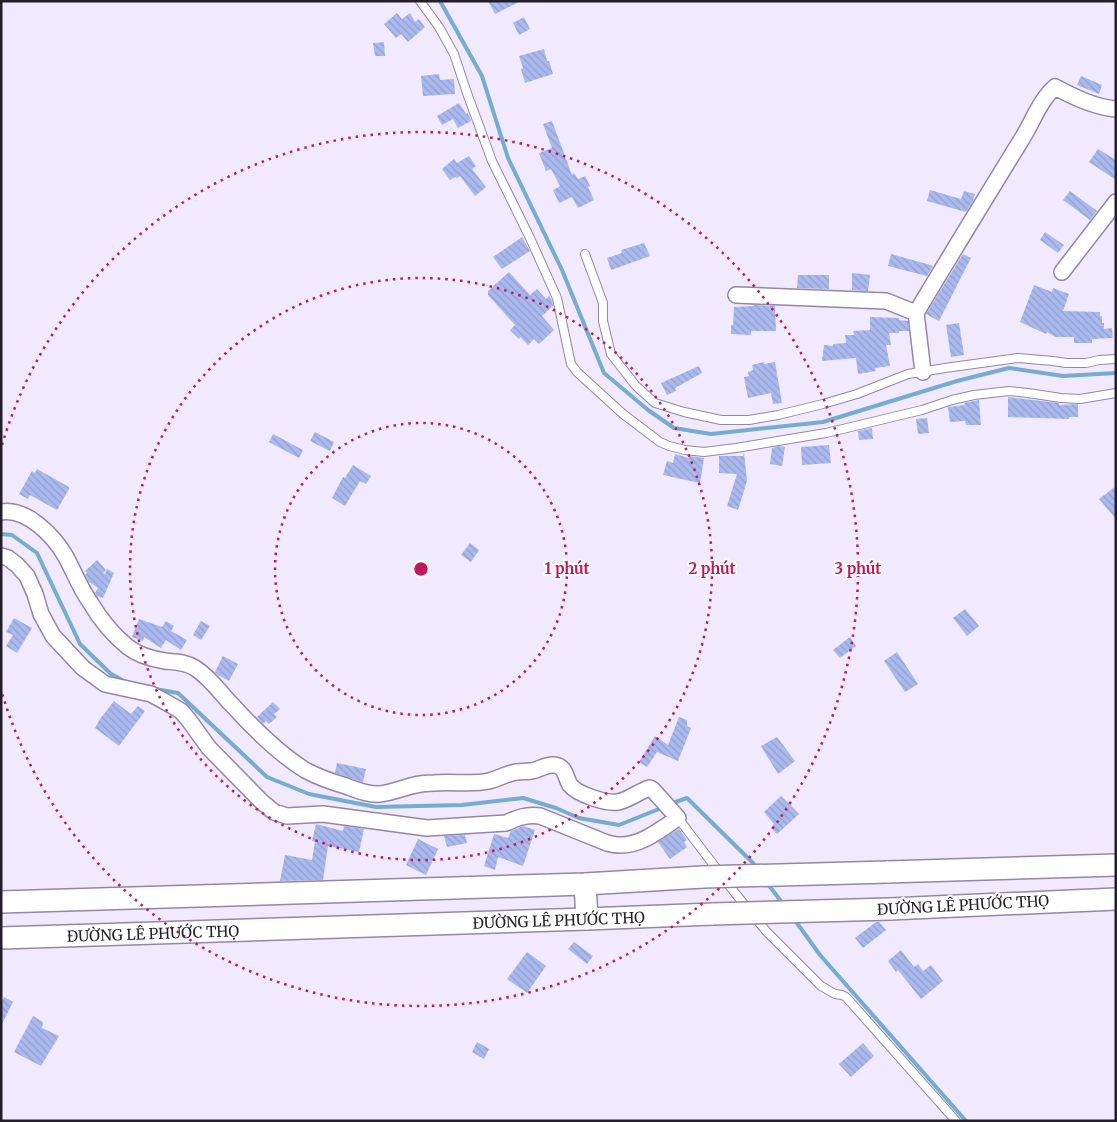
<svg xmlns="http://www.w3.org/2000/svg" width="1117" height="1122" font-family="Merriweather,serif">
<defs>
<pattern id="building-back-hatch" width="6" height="6" patternUnits="userSpaceOnUse" patternTransform="scale(1.25)"><rect width="6" height="6" fill="#aabaef"/><path d="M-1 5l2 2M0 0l6 6M5-1l2 2" fill="none" stroke="#929fcd"/></pattern>
</defs>
<rect width="100%" height="100%" fill="#f1e9fe"/>
<g fill="none" stroke-linecap="round" stroke-linejoin="round">
<path stroke="#75accf" stroke-width="4" d="M440,1L482,76L508,158L562,270L604,373L648,410L674,428L711,434L823,422L957,381L1009,368L1063,376L1116,373
M1,534L12,535L37,553L80,644L111,674L126,682
M155,689L178,693L267,777L309,794L376,807L462,805L523,798L556,808L579,818L619,825L664,807
M670,804L687,798L753,863L757,869
M767,883L784,905
M794,919L820,955L966,1121"/>
</g>
<path fill="url(#building-back-hatch)" d="M488,1H521L495,14Z
M397,13L402,19L410,13L415,22L419,19L425,27L408,42L401,34L396,38L384,24Z
M524,17L530,29L519,35L513,23Z
M384,42L385,56H375L373,43Z
M544,49L547,61H549L553,74L525,83L521,69L523,68L519,56Z
M439,74L440,80L454,79L455,94L423,96L421,76Z
M1081,76L1102,85L1099,94L1077,85Z
M459,103L466,114L468,113L471,121L458,128L453,119L442,125L437,116Z
M552,121L572,175L574,173L578,179L585,176L590,186L588,187L594,200L578,208L572,197L559,203L553,190L560,186L551,169L546,171L539,153L552,148L543,124Z
M1098,149L1116,160V180L1089,162Z
M469,156L476,166L472,169L486,187L475,196L460,176L457,178L455,177L450,180L442,169L454,159L457,163Z
M930,190L961,199L964,191L975,194L973,201L966,212L927,201Z
M1070,191L1097,211L1090,220L1063,200Z
M1045,232L1064,245L1058,253L1040,240Z
M522,237L530,251L502,269L493,257Z
M644,243L650,256L611,270L607,258L622,253L621,250Z
M891,254L927,264L933,266L927,276L888,266Z
M963,254L971,258L939,321L926,314Z
M509,272L530,295L537,289L546,299L549,296L552,300L553,306L542,316L554,330L539,344L534,339L528,345L520,337L519,339L510,330L515,325L488,295V291Z
M852,273L870,275L868,291L852,290Z
M798,275H829V289L797,288Z
M1034,285L1052,292L1053,288L1069,294L1063,311L1100,312V316H1102V323H1104V329L1112,328L1113,338L1092,339V343H1074V337H1055L1047,332L1046,334L1020,322Z
M754,305L775,306L776,331H751V335L731,334V325H733L734,307L754,306Z
M870,317L899,318V320L908,321L909,331H899V333H889L891,345H886L890,366L875,368L876,371L858,374L856,358L822,361L824,345L833,346V344L845,343H846L845,335H854L853,331L870,330Z
M959,323L964,355L951,357L946,325Z
M764,362V364L775,362L782,403L773,404L771,393L748,398L744,377L749,376L748,372L753,370L752,365Z
M699,366L702,373L675,388L676,391L667,395L661,383Z
M1008,397L1059,403V405L1078,404V417H1069V419L1008,417Z
M979,400L981,425H966L965,421L950,422L948,407L965,405L964,403Z
M927,418L929,433L918,434L916,419Z
M872,428L873,439L859,440L858,431Z
M315,432L334,442L330,451L310,441Z
M273,434L303,450L299,458L269,442Z
M829,445L831,463L802,465L801,447Z
M779,446L785,447L782,466L770,464L772,448Z
M744,452L747,481L738,510L727,506L737,474L719,473V456H743Z
M675,454L689,458V456L704,458L700,483L663,475L667,461L673,463Z
M353,465L371,476L366,484L360,481L345,506L332,498L343,477L345,478Z
M37,469L69,487V489L57,510L30,495L28,499L19,494L32,471L35,473Z
M1116,486V519L1099,499Z
M470,543L479,550L471,562L461,555Z
M97,560L106,570L103,573L105,574L107,569L114,573L103,598L97,596L95,593L98,588L89,582L85,575L87,573L85,571Z
M965,609L979,626L967,636L953,618Z
M14,618L32,628L17,653L6,646L13,635L6,632Z
M139,619L162,627L166,621L174,626L171,631L187,640L181,650L166,640L161,648L144,637L143,641L132,637Z
M201,621L210,626L201,640L193,635Z
M850,637L856,646L840,658L833,650Z
M897,652L918,684L905,692L884,661Z
M223,656L238,664L229,681L218,675L215,672Z
M114,701L131,714L138,706L145,711L119,746L95,728L100,719Z
M273,702L280,709L274,714L277,717L269,724L266,721L263,724L257,717Z
M679,717L687,720V726L691,728L678,761L657,752L647,767L639,762L655,736L668,745Z
M777,737L795,761L778,774L761,746Z
M337,763L366,769L363,782L335,773Z
M781,796L799,814L777,834L771,828L774,824L764,812Z
M316,824L343,831L344,826L364,829L359,852L328,846L323,880L280,881L285,855L312,860L315,842L312,841Z
M523,826L535,830L523,866L498,857L495,870L484,866L494,834L508,838L511,831Z
M679,829L687,840L684,842L687,847L670,859L658,842Z
M465,835L467,843L447,847L444,836Z
M418,839L438,849L426,875L406,865Z
M876,922H879L886,930L863,948L855,938Z
M574,942L593,956L587,964L568,949Z
M901,950L914,967L918,964L923,971L931,965L943,981L921,999L898,970L896,972L888,961Z
M527,952L546,966L527,993L507,979Z
M4,997L13,1002L1,1026V1003Z
M33,1016L43,1022L42,1028L59,1036L41,1066L14,1052Z
M477,1042L489,1049L484,1059L472,1052Z
M863,1043L874,1056L851,1077L839,1064Z"/>
<g fill="none" stroke-linecap="round" stroke-linejoin="round">
<g stroke="#9486a7" stroke-width="10">
<path id="lane" d="M420,1L439,27L454,54L467,93L492,161L530,238L557,298L571,364L577,372L623,414L660,442L669,446L685,450L704,452L736,448L826,433L922,410L952,400L974,395L1009,391L1028,393L1061,398L1080,399L1116,393
M585,254L603,303V321L611,354L636,386L655,403L684,412L721,420H749L778,415L823,404L857,394L908,374L945,368L1018,358L1053,361L1066,363H1086L1099,360L1116,359
M678,818L735,893L766,931L821,986L835,994L842,995L846,997L956,1121"/>
</g>
<g stroke="#9486a7" stroke-width="18">
<path id="street" d="M1062,272L1116,202
M736,295L886,301L916,313C950,256 985,199 1020,142C1032,124 1039,101 1055,87C1074,97 1094,107 1116,109
M916,313L923,372
M1,512C26,507 54,536 66,557C74,572 80,588 90,602C100,619 113,635 128,647C138,655 152,659 165,661C175,662 186,662 195,668C211,678 221,694 234,707C255,730 278,753 305,770C318,777 332,782 346,786C357,790 368,795 380,794C390,793 400,789 411,786C418,784 426,783 434,783C452,781 471,785 489,781C497,779 504,775 512,773C518,771 525,772 531,771C539,770 546,764 554,765C566,766 565,777 570,785C577,794 606,804 618,802C629,800 639,791 650,788L653,790L678,818C661,829 641,846 619,845C615,845 611,844 607,843L540,816C527,814 517,818 506,823L427,828L323,814L287,816L274,812L262,802L209,748L188,719L181,711L164,701L151,694L105,684L83,668L53,636L41,614L35,594L27,576L17,565L8,558L1,556"/>
</g>
<g stroke="#9486a7" stroke-width="24">
<g id="secondary">
<path d="M887,872L1116,865"/>
<path d="M585,884L587,919"/>
<path d="M1,902L585,884L703,877"/>
<path d="M890,909L1116,899"/>
<path id="s1" d="M1,938L587,919L713,914"/>
</g>
</g>
<use href="#lane" stroke="#fff" stroke-width="8"/>
<use href="#street" stroke="#fff" stroke-width="15"/>
<use href="#secondary" stroke="#fff" stroke-width="21"/>
<g stroke="#9486a7" stroke-width="24" stroke-linecap="butt">
<path id="secondary-bridge" d="M703,877L887,872
M713,914L890,909"/>
</g>
<use href="#secondary-bridge" stroke="#fff" stroke-width="21"/>
</g>
<g fill="none" stroke="#c2185b" stroke-width="2.5" stroke-dasharray="2.5 5">
<circle cx="421" cy="569" r="146"/>
<circle cx="421" cy="569" r="291"/>
<path d="M2 445A437 437 0 1 1 2 693"/>
</g>
<g text-anchor="middle" dominant-baseline="central" stroke-width="4" stroke-linejoin="round" paint-order="stroke">
<g font-size="15" fill="#231e2a" stroke="#fff">
<text transform="translate(963 905) rotate(-3)">ĐƯỜNG LÊ PHƯỚC THỌ</text>
<text stroke="none"><textPath href="#s1" startOffset="558">ĐƯỜNG LÊ PHƯỚC THỌ</textPath></text>
<text stroke="none"><textPath href="#s1" startOffset="152">ĐƯỜNG LÊ PHƯỚC THỌ</textPath></text>
</g>
</g>
<circle cx="421" cy="569" r="8" fill="#c2185b" stroke="#fff" stroke-width="2.5"/>
<g font-size="15" text-anchor="middle" font-weight="bold" fill="#c2185b" stroke="#fff" stroke-width="4" stroke-linejoin="round" paint-order="stroke">
<text x="567" y="574">1 phút</text>
<text x="712" y="574">2 phút</text>
<text x="858" y="574">3 phút</text>
</g>
<rect width="1117" height="1122" fill="none" stroke="#231e2a" stroke-width="5"/>
</svg>
